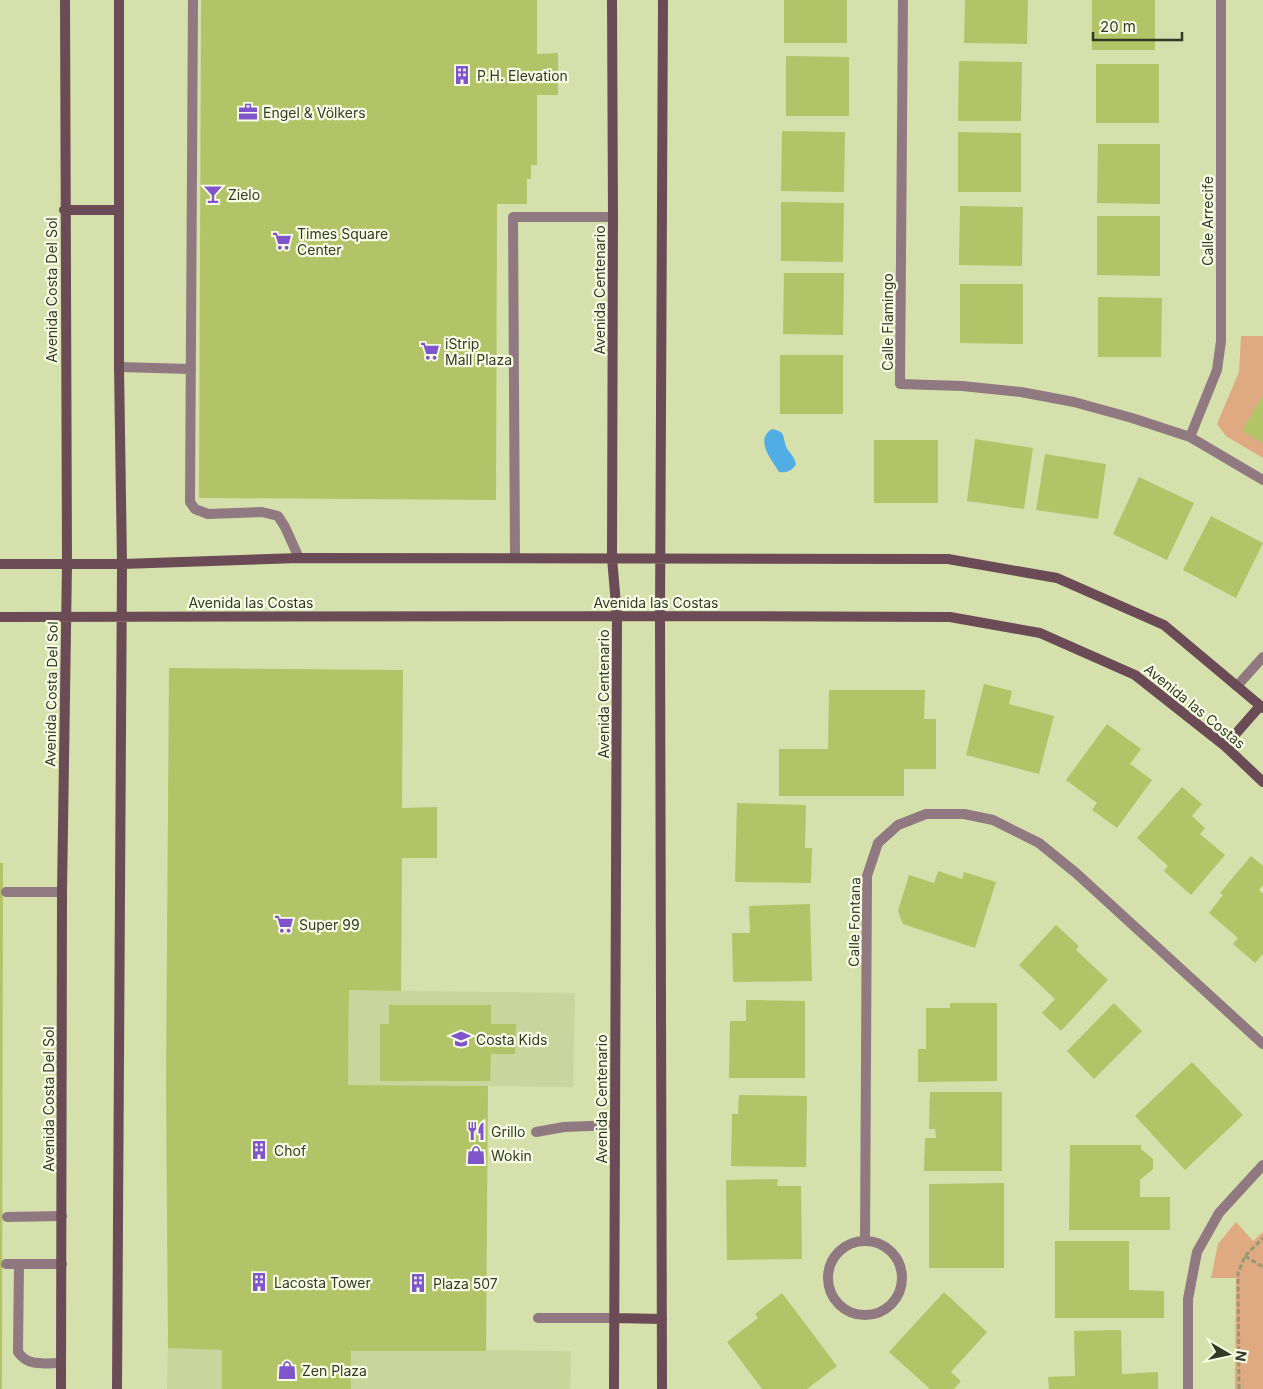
<svg xmlns="http://www.w3.org/2000/svg" width="1263" height="1389" font-family="Inter,sans-serif">
<rect width="100%" height="100%" fill="#d6e0ad"/>
<path fill="#c9d59c" d="M349,990L575,993L573,1087L348,1085Z
M168,1348L571,1351L570,1389H167Z"/>
<path fill="#dfa981" d="M1241,336H1263V458L1226,436L1217,424L1239,372Z
M1236,1222L1253,1241L1263,1232V1389H1235L1236,1278H1211L1218,1244Z"/>
<path fill="#51aee4" d="M772,429C786,432 782,435 786,446C788,453 793,453 796,464C792,471 787,473 779,472C772,460 754,440 772,429Z"/>
<path fill="#b3c368" d="M201,0H537V54L558,53V95H537V165H531V179H527V204H497L496,500L199,498Z
M784,0H847V43H784Z
M965,0H1028L1027,44L964,43Z
M1092,0H1155V50H1092Z
M786,56L849,57V116H786Z
M959,61L1022,62L1021,121H958Z
M1096,64H1159V123H1096Z
M782,131L845,132L844,192L781,191Z
M958,132L1021,133V192H958Z
M1098,144H1160V204L1097,203Z
M781,202L844,203L843,262L781,261Z
M960,206L1023,207L1022,266L959,265Z
M1097,216H1160V276L1097,275Z
M784,273H844L843,335L783,334Z
M960,284H1023V344L960,343Z
M1098,297L1162,298L1161,357H1098Z
M780,355H843V414H780Z
M1262,396L1263,397V443L1242,431Z
M975,439L1033,448L1024,509L967,501Z
M874,440H938V503H874Z
M1045,454L1106,464L1098,519L1036,510Z
M1139,477L1194,503L1167,560L1113,534Z
M1211,516L1263,543L1236,598L1183,570Z
M169,668L403,670L402,808L437,807V858H402L401,991L349,990L348,1085L488,1086L486,1351H351V1389H222V1350L168,1348L166,1084Z
M984,684L1012,691L1009,704L1054,716L1039,774L966,755Z
M829,690H925L924,719H936V769H904V796H779V749H828Z
M1107,724L1141,749L1130,764L1152,780L1117,828L1092,810L1097,803L1066,780Z
M1182,787L1202,804L1192,816L1205,828L1200,834L1225,855L1191,895L1164,871L1168,866L1137,838Z
M737,803L806,805L805,848H812L811,883L735,882Z
M1251,856L1263,866V885L1259,890L1263,894V954L1255,963L1233,944L1238,938L1209,913L1223,895L1220,893Z
M0,863H3L2,1389H0Z
M938,871L962,879L964,872L996,882L975,948L903,924L898,911L909,875L934,883Z
M810,904L812,981L733,982L732,933H750L749,906Z
M1056,925L1079,946L1076,950L1108,980L1061,1031L1042,1013L1055,999L1019,965Z
M746,1000L805,1001V1078H729L730,1021H746Z
M950,1003H997V1081L918,1082V1049H926V1008H950Z
M1114,1003L1142,1031L1094,1079L1067,1051Z
M389,1005H491V1024H516L515,1054H491L490,1081H380V1024H389Z
M1192,1062L1243,1115L1185,1170L1135,1116Z
M930,1092H1002V1171H924L925,1138H936L935,1129H929Z
M739,1095L807,1096L806,1167L731,1166L732,1114H738Z
M1070,1145H1141V1149L1153,1159V1169L1140,1180V1197H1170V1230H1069Z
M778,1179L777,1186H801L802,1259L727,1260L726,1180Z
M1004,1183V1268H929V1184Z
M1055,1241H1129V1290L1164,1291V1318H1055Z
M944,1292L987,1332L951,1372L961,1381L954,1389H930L889,1352Z
M782,1293L837,1366L807,1389H762L727,1342L758,1318L755,1314Z
M1121,1330L1122,1374L1158,1372V1389H1049L1048,1377L1075,1376L1074,1331Z"/>
<g fill="none" stroke-linecap="round" stroke-linejoin="round">
<path stroke="#939a74" stroke-width="3" stroke-dasharray="5 2.5" stroke-linecap="butt" d="M1245,1256L1263,1267
M1239,1389L1238,1273L1245,1256L1263,1238"/>
<path stroke="#907980" stroke-width="10" d="M193,0L190,502L195,509L208,514L262,512L278,516L285,527L299,558
M119,367L191,369
M515,558L513,217H613
M6,892H62
M536,1132L564,1127L615,1125
M7,1217L62,1216
M6,1264H62
M19,1264L18,1352C28,1367 45,1363 61,1363
M538,1318H614"/>
<path stroke="#907980" stroke-width="10" d="M903,0L900,384L962,386L1021,392L1074,402L1132,418L1190,437L1263,480
M1190,437L1217,370L1221,341V0
M1237,686L1263,657
M828 1278a37 37 0 1 1 74 0a37 37 0 1 1-74 0Z
M865,1241L867,876L878,843L898,825L926,814H964L993,820L1039,843L1076,873L1263,1044
M1188,1389V1299L1197,1252L1219,1213L1263,1165"/>
<path stroke="#6b4b56" stroke-width="10" d="M612,0L613,217L612,558L617,616L614,1389
M64,210H119
M0,564H122L299,558L948,559L1057,578L1164,625L1263,708
M0,617L660,616L950,617L1040,633L1135,675L1225,746L1263,782
M1225,746L1260,706
M614,1318L662,1319
M61,1389L62,892L67,564L65,0
M117,1389L122,564L119,367V0
M662,1389L660,616L663,0"/>
</g>
<defs>
<g id="building-bare" transform="scale(1.5)"><path d="M-4-6H4V6H1V3H-1V6H-4ZM-2.5-4.3h1.7v1.8h-1.7ZM.8-4.3h1.7v1.8H.8ZM-2.5-1h1.7V.8h-1.7ZM.8-1h1.7V.8H.8Z" fill="#8054cd" stroke="#f8fee5" stroke-width="2.5" paint-order="stroke"/></g>
<g id="office-bare" transform="scale(1.5)"><path d="M-6-3h4V-5.5h4V-3h4V5H-6ZM-1-4.5V-3h2v-1.5ZM-6 0V1H6V0Z" fill="#8054cd" stroke="#f8fee5" stroke-width="2.5" paint-order="stroke"/></g>
<g id="bar-bare" transform="scale(1.5)"><path d="M-6-5H6L.8 .8V4.5H3.5V6h-7V4.5H-.8V.8Z" fill="#8054cd" stroke="#f8fee5" stroke-width="2.5" paint-order="stroke"/></g>
<g id="supermarket-bare" transform="scale(1.5)"><path d="M-6-5.5h2.5l.6 2H6L4.5 2H-2.5L-4.4-4H-6ZM-1.5 3.2a1.3 1.3 0 1 0 .1 0ZM3 3.2a1.3 1.3 0 1 0 .1 0Z" fill="#8054cd" stroke="#f8fee5" stroke-width="2.5" paint-order="stroke"/></g>
<g id="school-bare" transform="scale(1.5)"><path d="M0-5L7-2L0 1L-7-2ZM-4 1L0 2.5L4 1V4Q0 6-4 4Z" fill="#8054cd" stroke="#f8fee5" stroke-width="2.5" paint-order="stroke"/></g>
<g id="restaurant-bare" transform="scale(1.5)"><path d="M-5-6h1v4h1v-4h1v4h1v-4h1v5L-1.5 .5V6h-2V.5L-5-1ZM5-6V6H3V1.5H1.5Q1.5-4 5-6Z" fill="#8054cd" stroke="#f8fee5" stroke-width="2.5" paint-order="stroke"/></g>
<g id="shop-bare" transform="scale(1.5)"><path d="M-5-2.5h2.3a2.7 3.5 0 0 1 5.4 0H5L5.5 6h-11ZM-1.5-2.5h3a1.5 2.3 0 0 0-3 0Z" fill="#8054cd" stroke="#f8fee5" stroke-width="2.5" paint-order="stroke"/></g>
</defs>
<g fill-rule="evenodd">
<use href="#building-bare" x="462" y="75"/>
<use href="#office-bare" x="248" y="112"/>
<use href="#bar-bare" x="213" y="194"/>
<use href="#supermarket-bare" x="282" y="241"/>
<use href="#supermarket-bare" x="430" y="351"/>
<use href="#supermarket-bare" x="284" y="924"/>
<use href="#school-bare" x="461" y="1039"/>
<use href="#restaurant-bare" x="476" y="1131"/>
<use href="#building-bare" x="259" y="1150"/>
<use href="#shop-bare" x="476" y="1155"/>
<use href="#building-bare" x="259" y="1282"/>
<use href="#building-bare" x="418" y="1283"/>
<use href="#shop-bare" x="287" y="1370"/>
</g>
<g text-anchor="middle" dominant-baseline="central" stroke-width="4.5" stroke-linejoin="round" paint-order="stroke">
<g font-size="14" fill="#343824" stroke="#f8fee5" text-anchor="start">
<text x="477" y="75">P.H. Elevation</text>
<text x="263" y="112">Engel &amp; Völkers</text>
<text x="228" y="194">Zielo</text>
<text x="297" y="233">Times Square<tspan x="297" dy="16">Center</tspan></text>
<text x="445" y="343">iStrip<tspan x="445" dy="16">Mall Plaza</tspan></text>
<text x="299" y="924">Super 99</text>
<text x="476" y="1039">Costa Kids</text>
<text x="491" y="1131">Grillo</text>
<text x="274" y="1150">Chof</text>
<text x="491" y="1155">Wokin</text>
<text x="274" y="1282">Lacosta Tower</text>
<text x="433" y="1283">Plaza 507</text>
<text x="302" y="1370">Zen Plaza</text>
</g>
<g font-size="14" fill="#343824" stroke="#f8fee5">
<text transform="translate(1207 221) rotate(-90)">Calle Arrecife</text>
<text transform="translate(51 290) rotate(-90)">Avenida Costa Del Sol</text>
<text transform="translate(599 290) rotate(-90)">Avenida Centenario</text>
<text transform="translate(887 322) rotate(-90)">Calle Flamingo</text>
<text x="251" y="602">Avenida las Costas</text>
<text x="656" y="602">Avenida las Costas</text>
<text transform="translate(51 694) rotate(-89)">Avenida Costa Del Sol</text>
<text transform="translate(603 694) rotate(-90)">Avenida Centenario</text>
<text transform="translate(1195 706) rotate(39)">Avenida las Costas</text>
<text transform="translate(854 922) rotate(-89)">Calle Fontana</text>
<text transform="translate(48 1099) rotate(-90)">Avenida Costa Del Sol</text>
<text transform="translate(601 1099) rotate(-90)">Avenida Centenario</text>
</g>
</g>
<g transform="translate(1228 1354) rotate(99)" stroke="#f8fee5" stroke-width="4" paint-order="stroke">
<path d="M0-4L9 19L0 12L-9 19Z" fill="#343824"/>
<text y="-8" font-size="14" font-weight="bold" text-anchor="middle" fill="#343824">N</text>
</g>
<path d="M1093 32v8h89v-8" fill="none" stroke="#343824" stroke-width="2.5"/>
<text x="1100" y="32" font-size="15" fill="#343824" stroke="#f8fee5" stroke-width="4" paint-order="stroke">20 m</text>
</svg>
